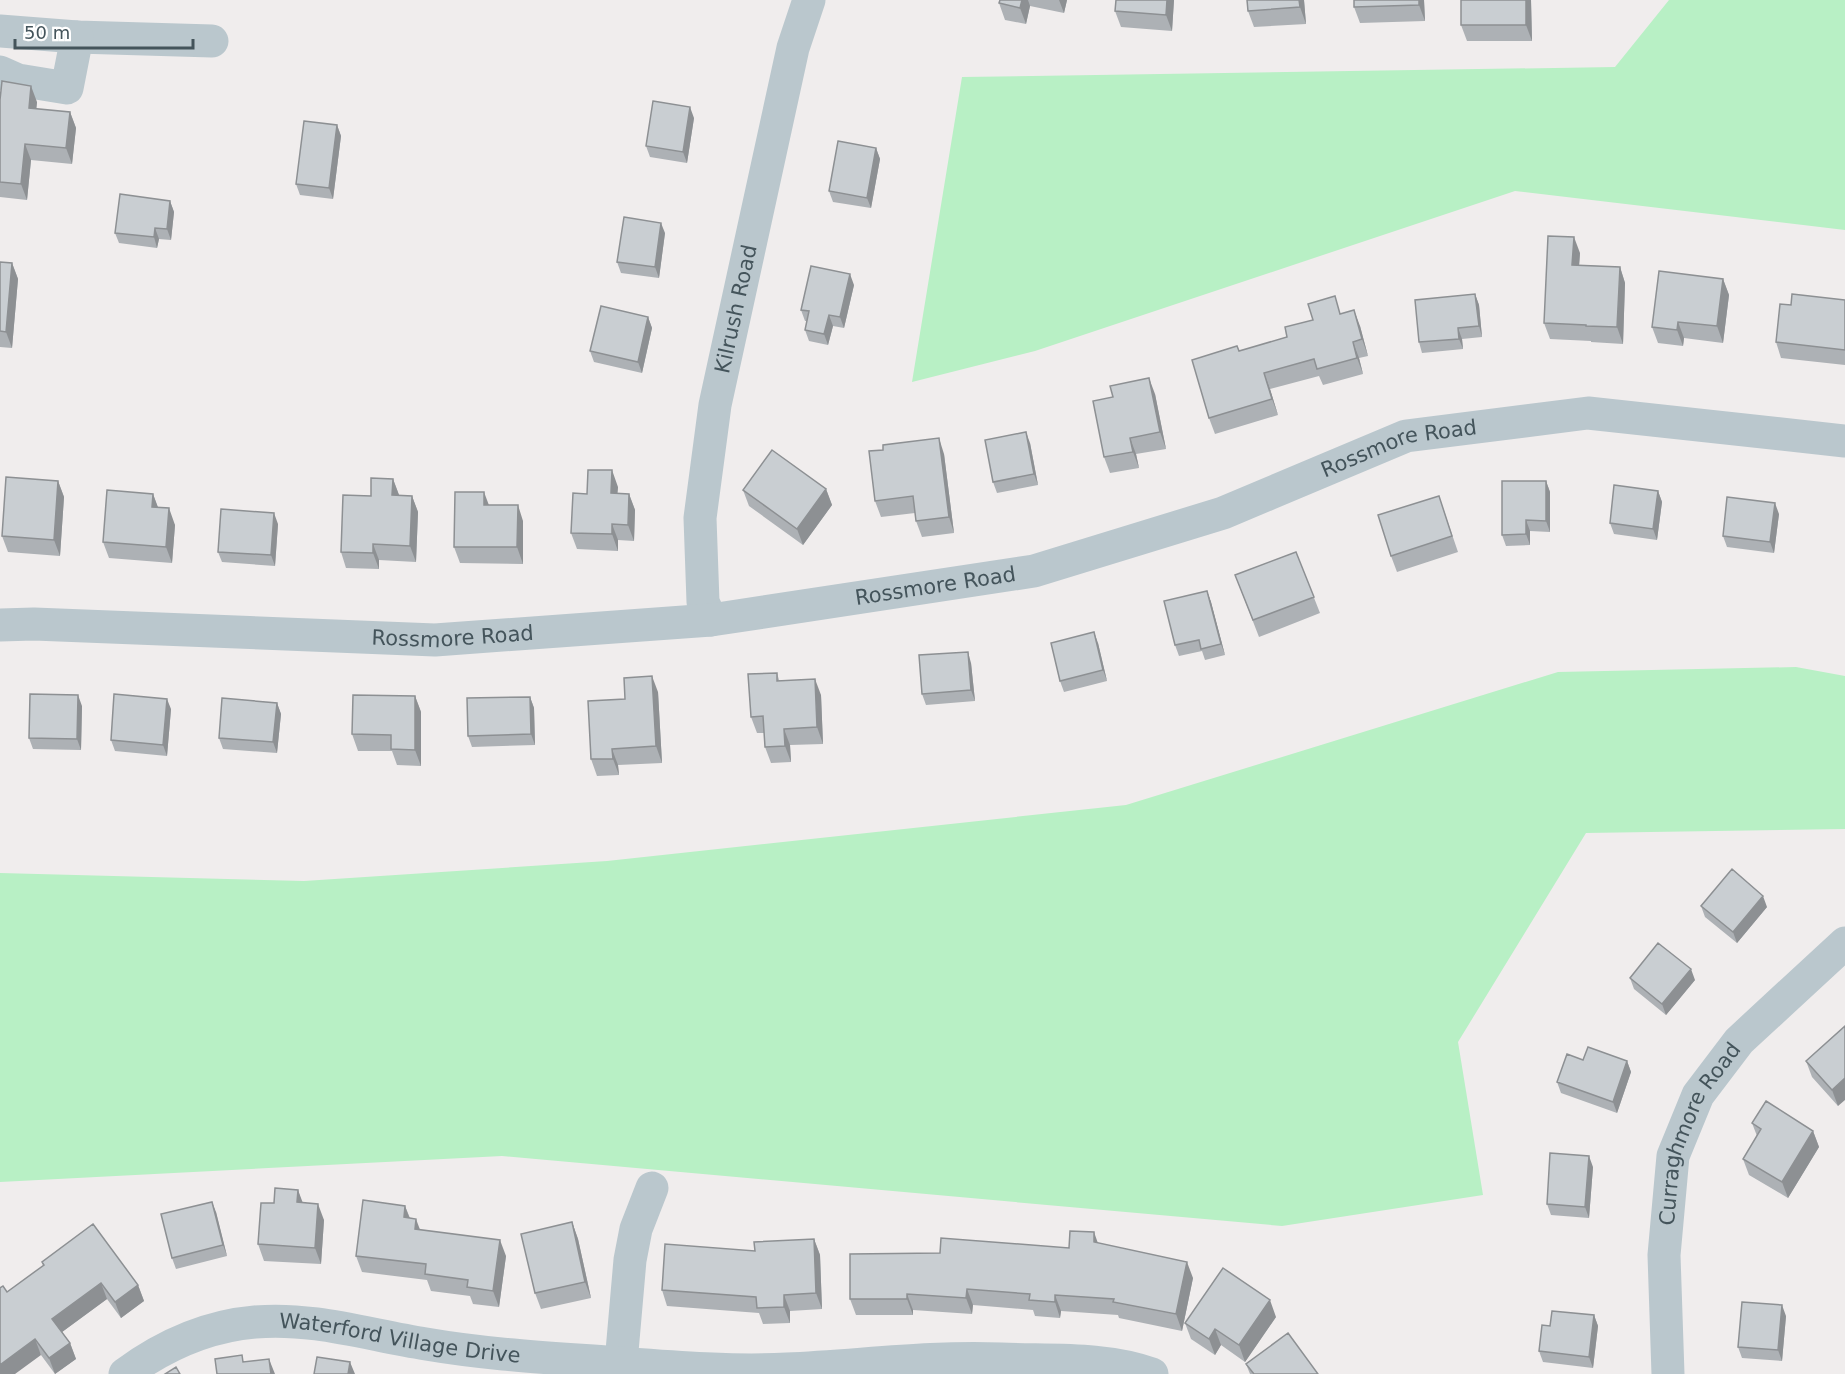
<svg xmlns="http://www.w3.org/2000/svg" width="1845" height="1374" font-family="'DejaVu Sans',sans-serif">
<rect width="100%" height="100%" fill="#f0eded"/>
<path fill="#b8f0c5" d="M1669,0H1845V230L1515,191L1035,351L912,382L962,77L1615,67Z
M1796,667L1845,676V829L1586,833L1458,1042L1483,1195L1282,1226L502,1156L0,1182V873L304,881L607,861L1126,805L1558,672Z"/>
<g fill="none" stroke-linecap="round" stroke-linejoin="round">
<g stroke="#bac7cd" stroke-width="33">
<path d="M0,31L77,37L212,41"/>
<path d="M0,72L18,80L67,88L77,37"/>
<path id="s1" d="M711,620L703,602L700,518L715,405L793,48L809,0"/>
<path id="s2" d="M0,625L34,624L435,640L711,620L1034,571L1223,513L1406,436L1588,413L1845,441"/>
<path d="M621,1363L630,1260L636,1229L652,1188"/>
<path id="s3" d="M125,1374C163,1346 208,1326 255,1322C314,1317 368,1335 426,1344C490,1355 554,1358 619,1363C675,1367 731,1372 787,1369C858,1366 929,1356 1001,1359C1051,1361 1105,1357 1152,1374"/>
<path id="s4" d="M1668,1374L1664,1255L1673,1156L1698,1095L1739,1041L1845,943"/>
</g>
</g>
<path fill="#adb1b5" d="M1000,0H1067L1064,13L1030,6L1026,24L1005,20L999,3Z
M1116,0H1174L1172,31L1121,27L1115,11Z
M1247,0H1304L1306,24L1254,27L1248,11Z
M1424,0L1425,21L1360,23L1354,7Z
M1531,0L1532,41H1467L1461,25Z
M0,100L37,102L36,109L70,112L76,128L72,164L31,160L27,200L0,197Z
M694,118L687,163L650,157L646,146Z
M337,125L341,136L333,199L300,195L296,184Z
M876,148L880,159L871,208L833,202L829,191Z
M170,201L174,212L171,240L159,239L157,248L119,243L115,233Z
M665,233L659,278L621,273L617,262Z
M1580,253L1579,265L1620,267L1625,283L1623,344L1591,342V341L1550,339L1544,323Z
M0,262L12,263L18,279L12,348L0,347Z
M1723,279L1729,295L1723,343L1684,338L1683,346L1658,343L1652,327Z
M854,285L844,328L833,326L828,345L809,341L805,330L807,321H805L801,310Z
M1475,294L1479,305L1482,337L1462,339L1463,349L1422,353L1419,342Z
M1845,300V365L1781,358L1776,342Z
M1342,313L1360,326L1368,356L1359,358L1363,374L1323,385L1319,376L1270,389L1278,415L1215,434L1209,418L1239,351L1287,337Z
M648,317L652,328L642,373L594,362L590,351Z
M1155,394L1166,449L1136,454L1139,468L1110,473L1104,457Z
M1030,443L1038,485L997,493L993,482Z
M883,450L944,454L954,533L922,537L916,521L915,513L881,517L875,501Z
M393,479L399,495L412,496L418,512L416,562L379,560V569L346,568L341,552L371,496Z
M58,481L64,497L60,556L8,552L2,536Z
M1546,481L1550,492V532L1530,531V545L1506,546L1502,535Z
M618,487L617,494H629L635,510L634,541L618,540V551L577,549L571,533L587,494Z
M826,489L832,505L803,545L749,506L743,490Z
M1658,491L1662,502L1657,540L1614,534L1610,523Z
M153,494L158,508L175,525L172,563L109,558L103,542Z
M1439,496L1458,552L1397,572L1391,556Z
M489,505L523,521V564L460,563L454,547Z
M1779,514L1774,553L1727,547L1723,536Z
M278,524L275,566L222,562L218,552Z
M1296,552L1320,613L1259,637L1235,575Z
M1207,591L1211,602L1225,655L1205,660L1202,651L1179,656L1175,645Z
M1098,643L1107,681L1064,692L1060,681Z
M971,663L975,701L926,705L922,694Z
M777,673L779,680L821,695L823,744L790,745L791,762L771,763L765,747L764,733H757L751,717Z
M658,692L662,763L618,765L619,775L597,776L591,759L625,699Z
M415,696L421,712V766L397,765L392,751H358L352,734Z
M530,697L534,708L535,745L472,747L468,736Z
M277,703L281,714L277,753L223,749L219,738Z
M82,706L81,750L33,749L29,738Z
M171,709L167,756L115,751L111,740Z
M1701,906L1767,907L1737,943L1705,917Z
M1630,978L1695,980L1666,1015L1634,989Z
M1845,1026L1838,1106L1812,1077L1806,1061Z
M1583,1060L1627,1061L1631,1072L1617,1113L1561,1093L1557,1082Z
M1752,1123L1813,1131L1819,1147L1788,1198L1749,1175L1743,1159L1757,1136Z
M1593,1167L1589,1218L1551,1215L1547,1204Z
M298,1190L302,1203L324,1220L321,1264L264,1261L258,1244L274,1203Z
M405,1206L410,1218L420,1230L506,1256L499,1307L473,1304L470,1296L431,1291L427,1280L362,1272L356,1256Z
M216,1212L227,1256L176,1269L172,1258Z
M572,1222L578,1239L591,1298L541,1309L535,1293Z
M814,1239L820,1255L822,1309L790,1311V1323L763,1324L759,1313L667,1306L662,1290L755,1251Z
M1098,1243L1193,1278L1182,1331L1119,1318L1118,1315L1061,1311L1060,1318L1035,1316L1033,1310L973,1305L972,1314L913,1310V1315H856L850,1299L940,1253L1069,1248Z
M42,1262L138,1285L144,1301L121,1318L107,1299L62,1332L70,1343L76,1359L55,1374L41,1355L7,1292L43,1266Z
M1594,1315L1598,1326L1593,1368L1543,1362L1539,1351L1550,1326Z
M1786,1316L1782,1361L1742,1358L1738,1347Z
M1276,1317L1245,1362L1221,1345L1215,1355L1191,1339L1185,1323Z
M1246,1364L1318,1374H1250Z"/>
<path fill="#8d9093" d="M1022,0H1028L1030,6L1026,24L1020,8Z
M1059,0H1067L1064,13Z
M1167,0H1174L1172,31L1166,15Z
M1299,0H1304L1306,24L1300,7Z
M1419,0H1424L1425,21L1419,5Z
M1526,0H1531L1532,41L1526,25Z
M31,86L37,102L35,124L29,108Z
M690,107L694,118L687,163L683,152Z
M70,112L76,128L72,164L66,148Z
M337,125L341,136L333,199L329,188Z
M25,144L31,160L27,200L21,184Z
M876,148L880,159L871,208L867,198Z
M170,201L174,212L171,240L167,229Z
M661,223L665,233L659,278L655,267Z
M155,228L159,239L157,248L154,237Z
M1574,237L1580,253L1578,281L1572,265Z
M12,263L18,279L12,348L6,332Z
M1620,267L1625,283L1623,344L1617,327Z
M850,274L854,285L844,328L840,317Z
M1723,279L1729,295L1723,343L1717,326Z
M1475,294L1479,305L1482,337L1479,326Z
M1354,310L1360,326L1368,356L1362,339Z
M829,315L833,326L828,345L824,334Z
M648,317L652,328L642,373L638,362Z
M1678,322L1684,338L1683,346L1677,330Z
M1458,328L1462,339L1463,349L1459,339Z
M1353,342L1359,358L1363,374L1357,358Z
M1264,373L1270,389L1278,415L1272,399Z
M1149,378L1155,394L1166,449L1160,432Z
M1026,432L1030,443L1038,485L1034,474Z
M939,438L944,454L954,533L949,517Z
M1130,438L1136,454L1139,468L1133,452Z
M612,470L618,487L616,510L611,493Z
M393,479L399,495H392Z
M58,481L64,497L60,556L54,540Z
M1546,481L1550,492V532L1546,521Z
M826,489L832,505L803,545L797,529Z
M1658,491L1662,502L1657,540L1653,529Z
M484,492L490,508L484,505Z
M153,494L159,510L152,507Z
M629,494L635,510L634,541L628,525Z
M412,496L418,512L416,562L410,546Z
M1775,503L1779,514L1774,553L1770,542Z
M518,505L523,521V564L517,547Z
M169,508L175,525L172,563L166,547Z
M274,513L278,524L275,566L271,555Z
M1526,520L1530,531V545L1526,534Z
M612,524L618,540V551L612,534Z
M373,544L379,560V569L373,553Z
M1207,591L1211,602L1225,655L1221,644Z
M1094,632L1098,643L1107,681L1103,670Z
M968,652L971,663L975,701L971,690Z
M652,676L658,692L662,763L656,746Z
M815,679L821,695L823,744L817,727Z
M78,695L82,706L81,750L77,739Z
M415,696L421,712V766L415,750Z
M530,697L534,708L535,745L531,734Z
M167,699L171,709L167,756L163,745Z
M277,703L281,714L277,753L273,742Z
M784,729L790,745L791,762L785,746Z
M612,749L618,765L619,775L613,759Z
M1763,896L1767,907L1737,943L1733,932Z
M1691,969L1695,980L1666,1015L1662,1004Z
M1627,1061L1631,1072L1617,1113L1613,1102Z
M1845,1078V1100L1838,1106L1832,1090Z
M1813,1131L1819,1147L1788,1198L1782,1182Z
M1589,1156L1593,1167L1589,1218L1585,1207Z
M298,1190L304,1206L297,1202Z
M212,1202L216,1212L227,1256L223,1245Z
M318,1204L324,1220L321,1264L315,1248Z
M405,1206L411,1222L404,1217Z
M416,1219L422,1235L415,1229Z
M572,1222L578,1239L591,1298L585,1282Z
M1094,1232L1100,1249L1094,1242Z
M814,1239L820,1255L822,1309L816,1293Z
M500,1240L506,1256L499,1307L493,1291Z
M1187,1262L1193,1278L1182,1331L1176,1314Z
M101,1283L107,1299L58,1335L52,1319Z
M138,1285L144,1301L121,1318L115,1302Z
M967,1289L973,1305L972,1314L966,1298Z
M907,1294L913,1310V1315L907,1299Z
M784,1295L790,1311V1323L784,1307Z
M1055,1295L1061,1311L1060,1318L1055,1302Z
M1270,1300L1276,1317L1245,1362L1239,1345Z
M1782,1305L1786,1316L1782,1361L1778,1350Z
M1594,1315L1598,1326L1593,1368L1589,1357Z
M1215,1329L1221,1345L1215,1355L1209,1339Z
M35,1339L41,1355L15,1374H0V1365Z
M70,1343L76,1359L55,1374L49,1358Z
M269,1359L275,1374H271Z
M350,1362L355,1374H348Z"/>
<path fill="#c9ced2" stroke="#8d9093" stroke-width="1.5" d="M1000,0H1022L1020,8L999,3Z
M1116,0H1167L1166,15L1115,11Z
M1247,0H1299L1300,7L1248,11Z
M1354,0H1419V5L1354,7Z
M1461,0H1526V25H1461Z
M2,81L31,86L29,108L70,112L66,148L25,144L21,184L0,182V100Z
M653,101L690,107L683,152L646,146Z
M304,121L337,125L329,188L296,184Z
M838,141L876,148L867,198L829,191Z
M120,194L170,201L167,229L155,228L154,237L115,233Z
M624,217L661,223L655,267L617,262Z
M1548,236L1574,237L1572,265L1620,267L1617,327L1586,326V325L1544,323Z
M0,262L12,263L6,332L0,331Z
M811,266L850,274L840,317L829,315L824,334L805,330L809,311L801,310Z
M1659,271L1723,279L1717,326L1678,322L1677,330L1652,327Z
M1475,294L1479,326L1458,328L1459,339L1419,342L1415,300Z
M1792,294L1845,300V350L1776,342L1780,304L1791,305Z
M1335,296L1340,314L1354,310L1362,339L1353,342L1357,358L1317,369L1314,359L1264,373L1272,399L1209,418L1192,360L1237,346L1239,351L1287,337L1285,327L1313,320L1308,304Z
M601,306L648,317L638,362L590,351Z
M1149,378L1160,432L1130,438L1133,452L1104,457L1093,401L1113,397L1110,386Z
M1026,432L1034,474L993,482L985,440Z
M939,438L949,517L916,521L913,496L875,501L869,451L883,450V445Z
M772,450L826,489L797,529L743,490Z
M588,470H612L611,493L629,494L628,525L612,524V534L571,533L573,493L587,494Z
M6,477L58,481L54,540L2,536Z
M371,478L393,479L392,495L412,496L410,546L373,544V553L341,552L343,495L371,496Z
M1502,481H1546V521L1526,520V534L1502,535Z
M1614,485L1658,491L1653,529L1610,523Z
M107,490L153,494L152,507L169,508L166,547L103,542Z
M455,492H484V505H518L517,547H454Z
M1439,496L1452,536L1391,556L1378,515Z
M1727,497L1775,503L1770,542L1723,536Z
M221,509L274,513L271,555L218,552Z
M1296,552L1314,597L1253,620L1235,575Z
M1207,591L1221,644L1201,649L1199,640L1175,645L1164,601Z
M1094,632L1103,670L1060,681L1051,643Z
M968,652L971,690L922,694L919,655Z
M777,673V681L815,679L817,727L784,729L785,746L765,747L763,716L751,717L748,674Z
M652,676L656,746L612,749L613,759H591L588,701L625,699L624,678Z
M30,694L78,695L77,739L29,738Z
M114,694L167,699L163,745L111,740Z
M353,695L415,696V750L391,749V735L352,734Z
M530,697L531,734L468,736L467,698Z
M222,698L277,703L273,742L219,738Z
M1732,869L1763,896L1733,932L1701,906Z
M1658,943L1691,969L1662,1004L1630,978Z
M1845,1026V1078L1832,1090L1806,1061Z
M1588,1047L1627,1061L1613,1102L1557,1082L1567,1054L1583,1060Z
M1766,1101L1813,1131L1782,1182L1743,1159L1761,1129L1752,1123Z
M1550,1153L1589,1156L1585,1207L1547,1204Z
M275,1188L298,1190L297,1202L318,1204L315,1248L258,1244L261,1203H274Z
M363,1200L405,1206L404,1217L416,1219L415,1229L500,1240L493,1291L467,1287L468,1280L425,1274L426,1264L356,1256Z
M212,1202L223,1245L172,1258L161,1214Z
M572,1222L585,1282L535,1293L521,1234Z
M93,1224L138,1285L115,1302L101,1283L52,1319L70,1343L49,1358L35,1339L0,1365V1288L3,1286L7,1292L44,1265L42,1262Z
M1070,1231L1094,1232V1242L1187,1262L1176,1314L1113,1302L1114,1299L1055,1295V1302L1029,1300L1030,1294L967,1289L966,1298L907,1294V1299H850V1254L940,1253L941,1238L1069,1248Z
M814,1239L816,1293L784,1295V1307L757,1308L756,1297L662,1290L665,1244L755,1251L754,1242Z
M1223,1268L1270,1300L1239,1345L1215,1329L1209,1339L1185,1323Z
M1742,1302L1782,1305L1778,1350L1738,1347Z
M1552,1311L1594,1315L1589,1357L1539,1351L1542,1325L1550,1326Z
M1288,1333L1318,1374H1254L1246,1364Z
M242,1355L243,1362L269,1359L271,1374H217L215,1359Z
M317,1357L350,1362L348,1374H314Z
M176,1367L180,1374H165Z"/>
<g text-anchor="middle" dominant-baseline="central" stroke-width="5" stroke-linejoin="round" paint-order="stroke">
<g font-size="21" fill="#44545b" stroke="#fff">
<text stroke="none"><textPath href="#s1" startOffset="316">Kilrush Road</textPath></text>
<text stroke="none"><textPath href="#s2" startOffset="1425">Rossmore Road</textPath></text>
<text stroke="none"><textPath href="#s2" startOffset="939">Rossmore Road</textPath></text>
<text stroke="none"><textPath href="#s2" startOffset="453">Rossmore Road</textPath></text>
<text stroke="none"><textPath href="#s4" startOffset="248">Curraghmore Road</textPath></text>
<text stroke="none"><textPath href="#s3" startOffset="288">Waterford Village Drive</textPath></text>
</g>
</g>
<path d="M15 39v9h178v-9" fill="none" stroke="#44545b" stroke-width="3"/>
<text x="24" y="39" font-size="18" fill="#44545b" stroke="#ffffff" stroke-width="4.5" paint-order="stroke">50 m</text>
</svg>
